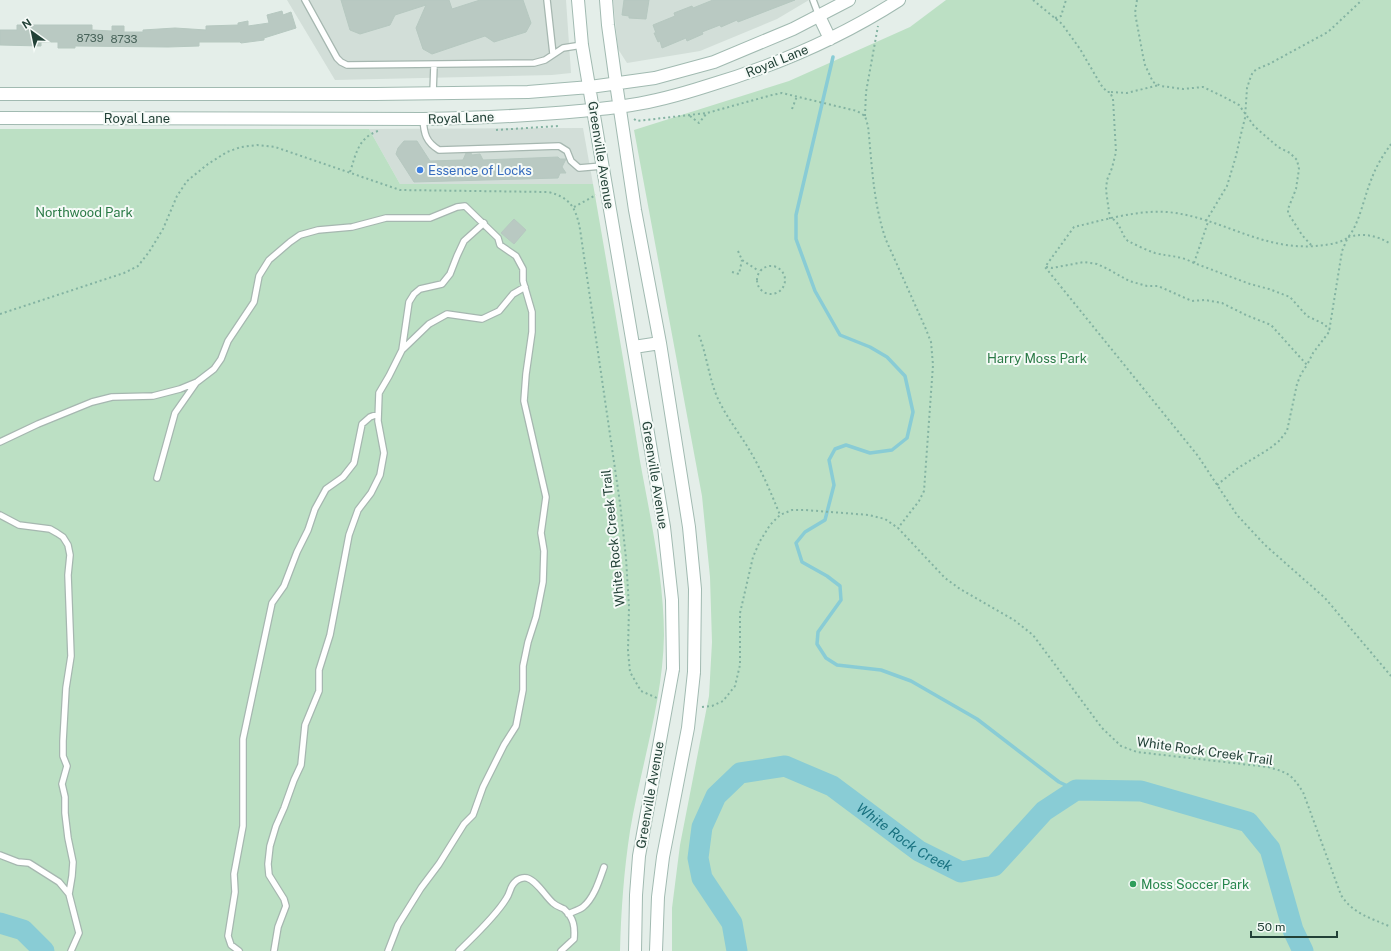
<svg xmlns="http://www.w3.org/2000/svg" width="1391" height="951" font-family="'Public Sans',sans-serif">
<rect width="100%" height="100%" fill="#e4eee9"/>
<path fill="#d2ded8" d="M287,0H566L571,73L552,75L335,80Z
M613,0H809L777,19L700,51L627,63L618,49Z
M583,128L593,184H400L369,129Z"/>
<path fill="#bce0c4" d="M946,0H1391V951H672V908L680,845L709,696L712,642L710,577L702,496L634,130L789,81L910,27Z
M0,129H369L400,184H593C609,276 625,368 640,461C650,516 664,579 664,635C663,701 641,765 630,831C624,870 621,911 620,951H0Z"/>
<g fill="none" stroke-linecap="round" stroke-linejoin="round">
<path stroke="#89ccd5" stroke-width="3.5" d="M833,57L796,215V239L815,291L840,335L870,347L887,357L905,376L913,412L907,438L892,450L870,453L846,445L835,449L829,460L834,485L825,520L805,532L796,543L802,562L827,576L840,586L841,600L818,632L817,644L826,658L837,665L881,670L911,681L977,719L1059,782L1076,790"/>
<g stroke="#89ccd5" stroke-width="21">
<path d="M0,923L23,930L44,951"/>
<path id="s1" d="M737,951L732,923L702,878L698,858L702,827L716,796L740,773L785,766L832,786L919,851L961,872L994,866L1044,811L1076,790L1141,791L1248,822L1270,849L1293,930L1303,951"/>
</g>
</g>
<path fill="#b9c9c2" stroke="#b6c8c0" d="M341,0H449L452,9L480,0H523L531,23L526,32L494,42L485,36L432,54L423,49L416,28L426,5L395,15L390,25L360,34L350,30Z
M624,0H649L646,19L629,18V16L622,15Z
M713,0H795L738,22L737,20L721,27L720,25L702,32L703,34L687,41L686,38L662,48L660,41L658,42L654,33H656L653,25L675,16L674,13L692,6L693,8Z
M282,11L283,15L291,12L296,28L264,38V40L241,43L240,42H199V46L168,47L75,46V48H58V42H41V46L0,45V30H17V25H92V30L112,31V26H124V32H143V30L175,28L206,30V26L238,25V23L248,21V26L269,23L267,15Z
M404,141H417L430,161L463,160L466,153H471L472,155L480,154L483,160L558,157L560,159H566L562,167L566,173H560L558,178L414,182L396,154L398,148Z
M514,219L526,230L514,244L501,233Z"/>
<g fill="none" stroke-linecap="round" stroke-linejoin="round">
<g stroke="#a6b7b0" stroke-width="8">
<path id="service" d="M305,0L337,58L341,62L347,65L534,63L545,60L563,48L582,45
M547,0L553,54
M813,0L819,16
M433,93L434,65
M423,119C424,134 426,142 439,150L559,146L567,151L571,161L579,168L602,166
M402,350L409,302L414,294L420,289L442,284L450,274L457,256L464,241L484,223
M0,442L38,424L92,402L112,397L153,396L180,389L197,382L214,369L221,359L228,341L254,302L259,276L269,260L290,242L300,235L318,230L352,227L386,218H430L457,207L465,206L498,238L500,245L516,256L523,269V281L532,312V332L526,374L524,401L546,497L541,533L544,551L543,582L536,617L528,642L523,666V690L516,726L504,745L483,787L473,815L464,824L439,864L421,888L398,925L388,951
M157,478L175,413L196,383
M0,515L19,525L50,529L57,533L63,537L68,545L70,555L68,575L71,656L66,688L63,741V756L67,766L62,784L65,797V813L68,838L73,862L72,876L69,894
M0,855L18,862L29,863L59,882L69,894L79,933L71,951
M568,914C572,912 579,910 583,907C594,898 599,881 604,867
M239,951L231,945L228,936L235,892L234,874L243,826V739L272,603L284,586L297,552L308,530L315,509L326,489L343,477L354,463L362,424L370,417L378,414
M274,951L278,927L286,906L284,899L269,875L268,864L270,846L276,826L284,808L294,780L301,765L305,725L319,691V670L330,635L349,535L358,510L371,493L380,475L384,453L378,421L379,393L389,376L402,350L429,324L447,314L482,319L499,311L513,294L525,287
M459,951C474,936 495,917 506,899C510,894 510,887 514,883C517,879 523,877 527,878C537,881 545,896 553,903C556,906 560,907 564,909C574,918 575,927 574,939L561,951"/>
</g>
<g stroke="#a1bab1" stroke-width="14">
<path id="secondary" d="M578,0L582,45L664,527L672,600L673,669
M606,0L608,25L616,83L635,210L660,343L689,527L695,589L694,672
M819,16L830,39
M0,94H376L528,92L590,87L655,78L714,62L793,29L849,0
M0,118L423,119C475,118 528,116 580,111C597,109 614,108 631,105C657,101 682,94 707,86C774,66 840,38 899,0
M634,347L660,343"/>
</g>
<path stroke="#83b3a2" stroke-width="2" stroke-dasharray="2 3" stroke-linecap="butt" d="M1033,0L1062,24L1080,49L1101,85L1107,92H1110L1113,99L1116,152L1112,168L1107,180L1106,190L1110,219
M1137,0L1135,13L1143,56L1145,65L1153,82L1161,86L1183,89L1203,87L1224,97L1239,105L1254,126L1278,147L1290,153L1297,160L1299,169L1296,189L1288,209V213L1302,235L1312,246
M1055,18L1061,16L1066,0
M1111,92L1127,93L1159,85
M792,109L797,96
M690,116L699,123L707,113
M865,116L866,92L878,26
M634,119L637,121L707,113L772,95L782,93L857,111L865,116L868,126C872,164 873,203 886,240L925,327L931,342L933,365L924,491L919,501L898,528
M496,130L558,126
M1391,144C1384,154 1376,166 1372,178C1365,193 1359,226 1348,237C1343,242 1332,244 1325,245C1264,254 1223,217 1167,212C1136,210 1104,220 1074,227L1045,267L1198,456L1237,515L1265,545L1325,598L1391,676
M350,172C356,154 358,138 378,131
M574,207L596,195
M1113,219C1122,226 1121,235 1128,241C1136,245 1146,250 1155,253C1170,257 1179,255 1194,263L1250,284L1269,289L1290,297L1307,316L1324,324L1330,330
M1206,221L1227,186L1236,156L1240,138L1245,118L1247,88L1251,76L1253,72L1257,69L1269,64L1328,32L1362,0
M738,251L742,260L759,271
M1194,263L1208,222
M757 280a14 14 0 1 1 28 0a14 14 0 1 1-28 0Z
M1046,267L1052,268L1084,262L1097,264L1108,269L1129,281L1147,286H1158L1192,301L1205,300L1222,303L1246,315L1271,325L1307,365L1313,353L1329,332L1342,251L1348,237C1364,233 1376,235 1391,244
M732,272L739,274L742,260
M0,314L124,273L138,266L149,252L163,229L177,196L187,181L208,164L227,152L241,147L257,145L275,147L400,190L548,192C570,197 576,208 580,229L620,503L626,558L629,607L628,651L630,672L641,691L657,698
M699,335C707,356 709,379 718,399C727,418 740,434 750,451C762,471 771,493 780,515
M1217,485L1238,468L1269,449L1279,441L1287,431L1297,384L1301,374L1307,365
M702,707L712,706L723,701L735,686L740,665V613L753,557L760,541L770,525L780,515L792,510H805L869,515L885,519L898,528L945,578L960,589L1014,620L1033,635L1102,728L1121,746L1137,752L1268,767C1289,773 1291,774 1303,792L1341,895C1353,914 1371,918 1391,927"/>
<use href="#service" stroke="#fff" stroke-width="5.5"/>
<use href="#secondary" stroke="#fff" stroke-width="12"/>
<g stroke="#a1bab1" stroke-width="14" stroke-linecap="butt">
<path id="secondary-bridge" d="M635,951L636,895L639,856L673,669
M656,951L658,897L663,857L688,728L694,672"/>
</g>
<use href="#secondary-bridge" stroke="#fff" stroke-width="12"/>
</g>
<circle fill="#3f7fe0" stroke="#f5faf7" stroke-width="1.5" cx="420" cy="170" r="4"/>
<circle fill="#2e9e5b" stroke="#f5faf7" stroke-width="1.5" cx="1133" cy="884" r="4"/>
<g text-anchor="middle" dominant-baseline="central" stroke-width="4" stroke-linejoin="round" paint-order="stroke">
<g font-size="11" fill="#48635a">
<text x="90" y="38">8739</text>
<text x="124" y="39">8733</text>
</g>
<g font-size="13" fill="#224137" stroke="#f5faf7">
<text transform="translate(777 61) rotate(-22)">Royal Lane</text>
<text x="137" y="118">Royal Lane</text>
<text transform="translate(461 118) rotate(-2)">Royal Lane</text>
<text transform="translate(601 155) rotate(81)">Greenville Avenue</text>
<text transform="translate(655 475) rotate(81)">Greenville Avenue</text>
<text transform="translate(613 538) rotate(-96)">White Rock Creek Trail</text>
<text transform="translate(1205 751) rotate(8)">White Rock Creek Trail</text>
<text transform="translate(650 795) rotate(-80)">Greenville Avenue</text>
</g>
<g font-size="13" fill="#366cbe" stroke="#f5faf7" text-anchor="start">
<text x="428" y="170">Essence of Locks</text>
</g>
<g font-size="13" fill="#2a7a46" stroke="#f5faf7">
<text x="84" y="212">Northwood Park</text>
<text x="1037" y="358">Harry Moss Park</text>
</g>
<g font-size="13" fill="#27864d" stroke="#f5faf7" text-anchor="start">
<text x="1141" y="884">Moss Soccer Park</text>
</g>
<g font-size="14" font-style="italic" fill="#197280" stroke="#f5faf7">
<text stroke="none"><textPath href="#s1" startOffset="387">White Rock Creek</textPath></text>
</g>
</g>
<g transform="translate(32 32) rotate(327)" stroke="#f5faf7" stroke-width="3" paint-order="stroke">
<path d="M0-3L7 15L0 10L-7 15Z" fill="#224137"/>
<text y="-6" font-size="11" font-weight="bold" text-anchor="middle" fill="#224137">N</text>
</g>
<path d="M1251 931v6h86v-6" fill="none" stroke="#224137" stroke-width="2"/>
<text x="1257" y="931" font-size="12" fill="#224137" stroke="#f5faf7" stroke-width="3" paint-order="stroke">50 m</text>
</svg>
